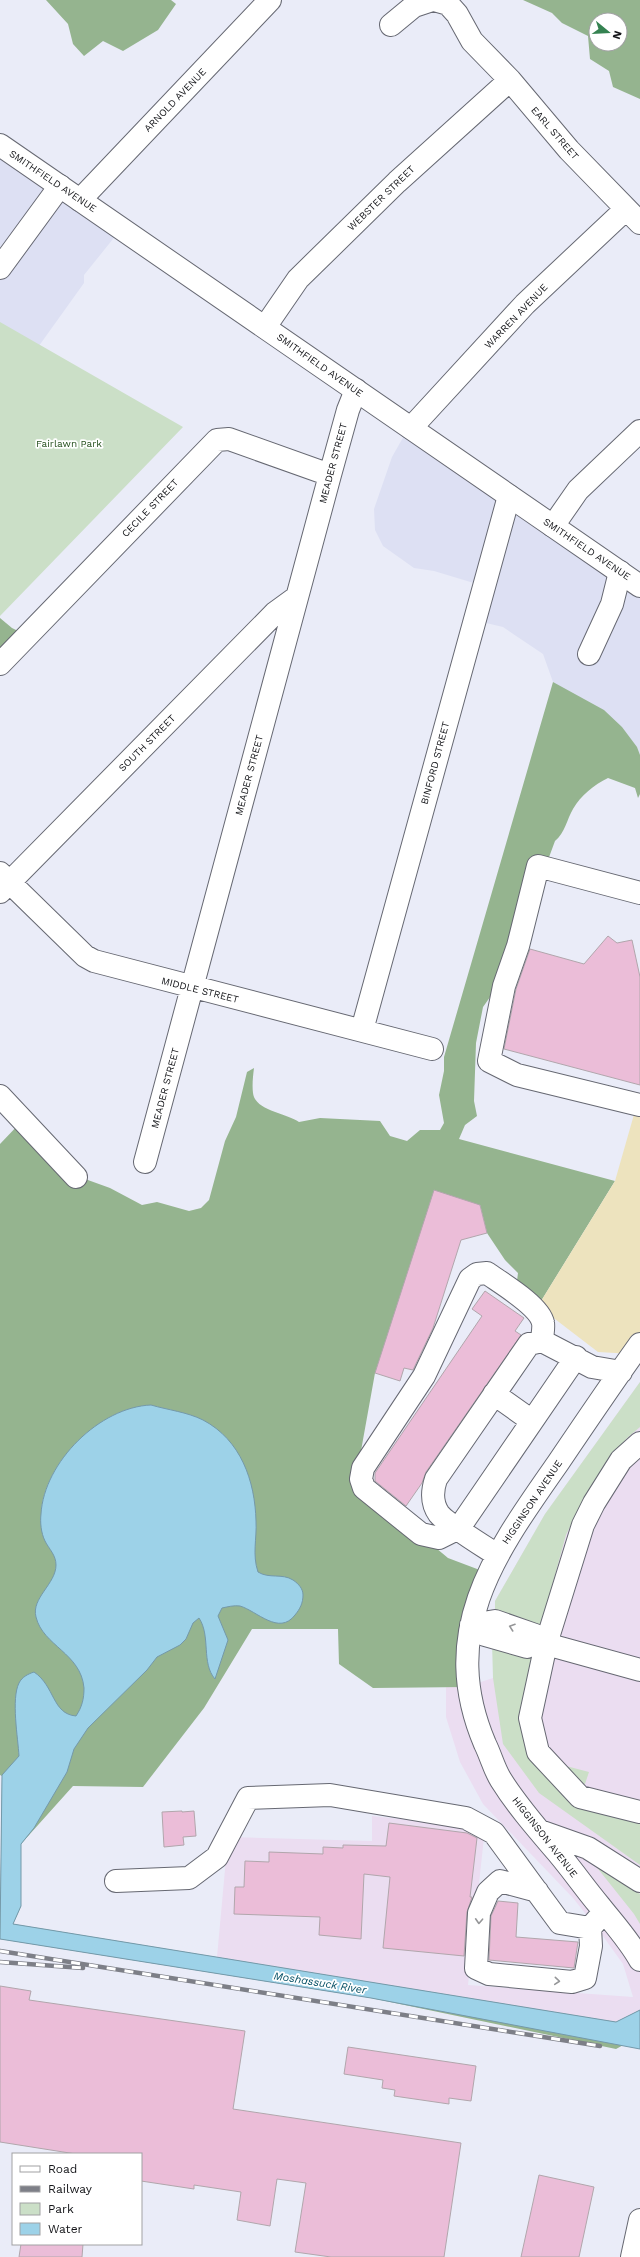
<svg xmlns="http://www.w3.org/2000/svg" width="640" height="2257" font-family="'Work Sans',sans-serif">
<rect width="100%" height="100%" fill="#eaecf8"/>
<path fill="#dde0f3" d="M0,145L121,229L84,275V283L31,357L0,355Z
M409,427L640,586V755L637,747L553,682L543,654L503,627L469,619L477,584L434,571L414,568L383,546L375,530L374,509L392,457Z"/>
<path fill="#ebddf1" d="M640,1382V2010L616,2022L217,1957L228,1837L372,1841V1816L485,1828L468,1985L633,1997L623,1964L600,1932L573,1898L483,1804L460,1762L446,1717V1687H466L493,1678L495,1601L545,1514Z"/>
<path fill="#cbdfc7" d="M0,322L183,427L0,616Z
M640,1382V1427L626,1439L605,1471L585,1496L566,1535L540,1630L495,1621V1601L545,1514Z
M492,1642L534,1654L540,1763L640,1819V1865L539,1793L503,1744L493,1678Z
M566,1766L589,1772L585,1784H584Z
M587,1855L593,1856L640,1894V1924L634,1914Z"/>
<path fill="#95b48f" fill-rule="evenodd" d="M46,0H171L176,4L158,30L123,51L103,41L84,56L73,44L68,24Z
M523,0H640V99L613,87L609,71L590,59L588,36L562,23L552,13ZM596,20H620V44H596Z
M0,618L12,628L20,632L0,656Z
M553,682L604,710L622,727L637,747L640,755V794L638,798L635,788L608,778C594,785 581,795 573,809C567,819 565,833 555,841L505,976L483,1007L476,1043L474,1101L477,1116L465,1125L459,1139L615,1181L538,1306L516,1289L518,1273L505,1260L487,1233L480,1205L375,1373L357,1473L364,1488L448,1558L485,1572L466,1687L373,1688L339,1664L338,1629H252L204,1708L143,1787L73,1786L21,1844V1906L13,1924L616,2022L640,2010V2036L616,2049L371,1998L0,1939L2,1776L0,1775V1144L21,1122L74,1175L110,1188L142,1205L157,1202L189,1211L201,1208L209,1200L225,1141L236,1117L247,1072L254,1068C253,1076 252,1085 253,1093C255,1111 287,1113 299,1122L320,1118L380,1121L390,1136L407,1141L420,1130H440L444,1123L439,1095L444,1071V1057Z"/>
<path fill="#ede3be" d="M637,1104L640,1105V1344L633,1354L598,1352L538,1306L615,1181Z"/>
<path fill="#9dd2e8" stroke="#7499aa" d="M151,1405C168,1410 187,1412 203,1420C241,1440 255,1481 256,1521C257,1539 252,1554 258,1572C269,1579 282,1573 293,1580C299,1584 303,1589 303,1595C303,1603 300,1609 295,1615C279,1636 257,1611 240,1606C234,1605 227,1607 222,1608L218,1616L228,1640L215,1679C201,1663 211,1636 199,1618L193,1623L186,1639L180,1645L157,1657L147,1670L88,1728L74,1749L67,1772L34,1828L21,1844V1906L13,1924L616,2022L640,2010V2049L371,1998L0,1939L2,1775L19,1756C18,1738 11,1699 19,1683C22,1677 28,1674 34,1672C55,1686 52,1714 76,1716C82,1707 84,1699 84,1688C81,1653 43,1646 36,1617C31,1598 56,1584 56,1565C56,1555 49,1549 45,1541C41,1533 40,1522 41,1514C44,1462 100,1407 151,1405Z"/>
<path fill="#ebbdd8" stroke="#b1a6ac" d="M608,936L617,943L632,940L640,977V1085L504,1049L516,989L530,949L584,964Z
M434,1190L480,1205L487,1233L461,1240L433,1328L413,1370L404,1368L400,1381L375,1373Z
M485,1291L524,1318L515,1331L521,1335L426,1472L422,1483L406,1506L375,1481V1473L482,1316L472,1309Z
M182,1811V1812L194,1811L196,1836L183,1837L184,1845L164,1847L162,1812Z
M389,1823L467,1833L477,1838L470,1897H472L467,1912L464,1956L383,1948L390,1877L364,1874L361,1939L319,1935L320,1917L234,1914L235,1887H244L245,1861L269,1862V1852L323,1854V1847L343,1848V1845L386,1846Z
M498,1901L518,1903L516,1937L578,1942L574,1968L489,1960L491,1916Z
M0,1986L31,1991L29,2000L245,2031L233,2109L461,2143L444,2257H331L295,2252L306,2183L277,2179L270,2226L237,2220L241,2192L194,2185V2189L141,2181V2154H76L0,2142Z
M348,2047L476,2066L471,2101L449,2098V2104L394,2096L395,2090L382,2088L383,2080L344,2074Z
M539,2175L594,2187L579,2257H521Z
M21,2244H83L82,2257H19Z"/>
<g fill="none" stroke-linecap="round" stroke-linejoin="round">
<g stroke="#666872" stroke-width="24">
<path id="minor" d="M434,0L448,4L457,14L472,41L510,80L569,150L640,223
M391,25L414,6L432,0
M80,200L270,0
M0,268L60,186
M265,327L298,279L397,182L510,80
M411,428L525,304L626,209
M553,526L578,490L640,431
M589,654L612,604L620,572
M0,664L217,440L229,439L330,475
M0,873L85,956L94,961L432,1049
M0,892L275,613L297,597
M640,893L538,866L518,946L504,986L489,1061L517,1075L640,1105
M362,1030L509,496
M0,1096L76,1177
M145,1162L330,475L348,410L356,390
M542,1341C542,1336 544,1328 543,1323C540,1306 501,1283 487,1273L477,1274L470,1279L424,1376L363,1468L361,1479L364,1488L421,1534L439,1538L459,1528L576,1357
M640,1344C612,1383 585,1423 558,1463C495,1553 437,1631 485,1744C491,1756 494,1769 501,1780C516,1804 534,1825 552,1846C569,1865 583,1886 599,1905C614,1924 629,1940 640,1960
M494,1394L532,1421
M640,1443L621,1460L594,1503L583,1525L546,1644L530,1718L538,1752L580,1797L640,1812
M497,1555C485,1547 447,1524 439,1514C431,1503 432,1491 436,1479L529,1344L542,1341L592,1367L621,1372
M471,1625L495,1621L535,1635L546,1644L640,1670
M471,1625L485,1635L527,1647
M540,1831L588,1848L640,1881
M116,1881L189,1878L217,1857L248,1798L330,1795L466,1818L494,1833L560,1923L590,1928L604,1912
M537,1891L500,1881L488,1892L479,1913L476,1968L489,1974L572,1982L585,1978L591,1946L590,1928
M632,2257L640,2220"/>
</g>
<g stroke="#666872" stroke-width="24">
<path id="major" d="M0,145L640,586"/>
</g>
<use href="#minor" stroke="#fff" stroke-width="22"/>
<use href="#major" stroke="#fff" stroke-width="22"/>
<g stroke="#7d7f87" stroke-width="4.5">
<path id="rail" d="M0,1951L600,2046
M0,1962L83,1968"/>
</g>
<use href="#rail" stroke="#fff" stroke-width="3" stroke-dasharray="9" stroke-linecap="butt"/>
</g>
<defs><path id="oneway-chevron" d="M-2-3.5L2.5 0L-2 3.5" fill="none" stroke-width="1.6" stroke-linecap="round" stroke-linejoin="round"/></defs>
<g stroke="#959698">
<use href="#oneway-chevron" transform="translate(512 1627) rotate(-161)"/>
<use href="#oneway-chevron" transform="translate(479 1921) rotate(93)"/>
<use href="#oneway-chevron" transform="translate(557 1981) rotate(5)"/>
</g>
<g text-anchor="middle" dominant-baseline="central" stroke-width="3.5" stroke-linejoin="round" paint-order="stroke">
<g font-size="10" fill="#141519" stroke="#fff">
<text transform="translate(175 100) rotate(-46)">ARNOLD AVENUE</text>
<text transform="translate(555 133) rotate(49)">EARL STREET</text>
<text transform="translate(53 181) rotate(34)">SMITHFIELD AVENUE</text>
<text transform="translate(381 198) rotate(-44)">WEBSTER STREET</text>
<text transform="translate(516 316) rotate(-46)">WARREN AVENUE</text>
<text transform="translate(320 365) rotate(35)">SMITHFIELD AVENUE</text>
<text transform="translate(333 463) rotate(-75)">MEADER STREET</text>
<text transform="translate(150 508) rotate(-46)">CECILE STREET</text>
<text transform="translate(587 549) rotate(34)">SMITHFIELD AVENUE</text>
<text transform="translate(147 743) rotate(-45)">SOUTH STREET</text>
<text transform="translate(435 763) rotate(-75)">BINFORD STREET</text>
<text transform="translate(249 775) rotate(-75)">MEADER STREET</text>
<text transform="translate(200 990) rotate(14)">MIDDLE STREET</text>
<text transform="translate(165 1088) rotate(-75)">MEADER STREET</text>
<text transform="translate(532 1502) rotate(-56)">HIGGINSON AVENUE</text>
<text transform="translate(545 1837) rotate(52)">HIGGINSON AVENUE</text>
</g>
<g font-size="10" fill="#244f1c" stroke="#fff">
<text x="69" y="443">Fairlawn Park</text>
</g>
<g font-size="11" font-style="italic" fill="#044f65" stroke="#fff">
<text transform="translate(320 1983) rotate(9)">Moshassuck River</text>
</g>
</g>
<rect x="12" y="2153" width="130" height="92" fill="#ffffff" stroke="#a1a1a3"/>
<rect x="20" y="2166" width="20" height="6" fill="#ffffff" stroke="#a1a1a3"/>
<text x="48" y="2173" font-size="12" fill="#141519">Road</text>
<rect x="20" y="2186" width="20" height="6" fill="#7d7f87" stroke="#a1a1a3"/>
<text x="48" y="2193" font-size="12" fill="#141519">Railway</text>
<rect x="20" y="2203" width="20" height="12" fill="#cbdfc7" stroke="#a1a1a3"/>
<text x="48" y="2213" font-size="12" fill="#141519">Park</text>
<rect x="20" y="2223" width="20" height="12" fill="#9dd2e8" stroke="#a1a1a3"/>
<text x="48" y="2233" font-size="12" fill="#141519">Water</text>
<g transform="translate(608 32) rotate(108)"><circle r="19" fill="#ffffff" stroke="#a1a1a3"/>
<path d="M0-3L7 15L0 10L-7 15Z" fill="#358251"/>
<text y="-6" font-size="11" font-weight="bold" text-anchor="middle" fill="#141519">N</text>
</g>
</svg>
